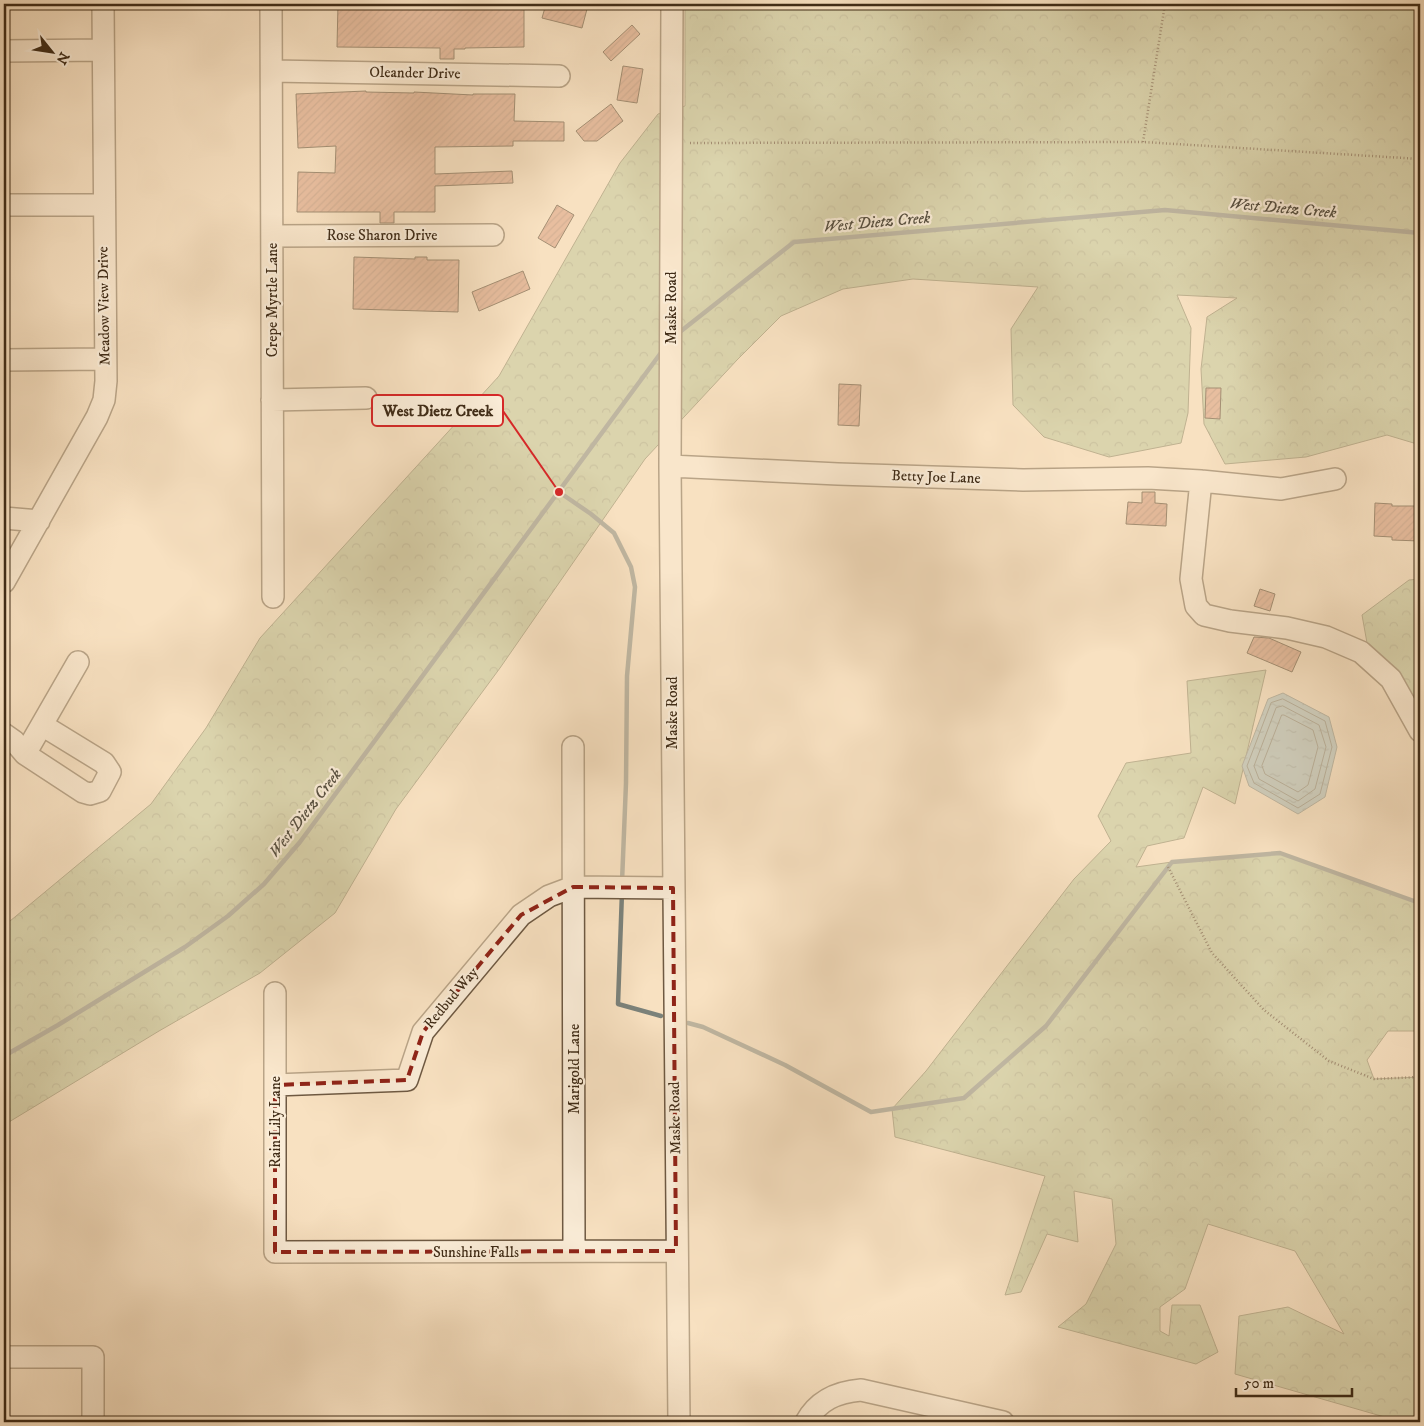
<svg xmlns="http://www.w3.org/2000/svg" width="1424" height="1426" font-family="'IM FELL DW Pica',serif">
<defs>
<pattern id="forest-crowns" width="20" height="18" patternUnits="userSpaceOnUse" patternTransform="scale(1.25)"><rect width="20" height="18" fill="#b9c396"/><path d="M2 6a3 3 0 1 1 6 0M12 15a3 3 0 1 1 6 0" fill="none" stroke="#989f79"/></pattern>
<pattern id="water-ripples" width="26" height="14" patternUnits="userSpaceOnUse" patternTransform="scale(1.25)"><rect width="26" height="14" fill="#a2bbbd"/><path d="M2 4q2-2 4 0t4 0M15 11q2-2 4 0t4 0" fill="none" stroke="#859899"/></pattern>
<pattern id="building-hatch" width="6" height="6" patternUnits="userSpaceOnUse" patternTransform="scale(1.25)"><rect width="6" height="6" fill="#d59377"/><path d="M-1 1l2-2M0 6l6-6M5 7l2-2" fill="none" stroke="#ae7861"/></pattern>
</defs>
<rect width="100%" height="100%" fill="#f8e1c1"/>
<filter id="stains"><feTurbulence type="fractalNoise" baseFrequency=".004" numOctaves="4"/><feColorMatrix values="0 0 0 0 .2 0 0 0 0 .09 0 0 0 0 .02 0 0 0 .5 -.17"/></filter>
<radialGradient id="worn" r=".72"><stop offset=".6" stop-color="#630" stop-opacity="0"/><stop offset="1" stop-color="#630" stop-opacity=".3"/></radialGradient>
<path fill="url(#forest-crowns)" stroke="#7c7856" d="M685,4H1420V448L1417,444L1387,435L1306,457L1225,464L1204,424L1201,369L1207,317L1237,298L1177,295L1191,328L1188,413L1181,443L1109,457L1044,437L1013,405L1011,329L1038,287L913,279L843,289L781,316L737,360L645,459L500,668L396,809L335,913L260,973L159,1031L4,1125V926L151,804L206,728L260,638L499,376L620,163L658,114L685,106Z
M1420,579V713L1369,654L1362,615L1409,580Z
M1266,670L1235,804L1203,787L1184,838L1147,846L1136,867L1172,862L1280,853L1414,901L1420,902V1031H1388L1367,1060L1374,1079L1420,1077V1422H1402L1235,1374L1239,1316L1288,1307L1344,1334L1295,1251L1208,1224L1185,1289L1160,1307V1331L1169,1336L1172,1305H1200L1218,1352L1196,1364L1058,1327L1086,1304L1116,1244L1112,1199L1074,1191L1078,1242L1047,1234L1021,1292L1005,1295L1045,1176L895,1137L892,1109L926,1071L1074,879L1111,841L1098,816L1126,763L1191,753L1187,681Z"/>
<path fill="url(#water-ripples)" stroke="#7b827b" d="M1283,693L1329,717L1337,747L1325,797L1298,814L1249,786L1242,766L1268,699Z"/>
<g fill="none" stroke-linecap="round" stroke-linejoin="round">
<path stroke="#71746a" stroke-width="1" d="M1283,699L1325,721L1332,747L1320,794L1298,808L1254,783L1247,766L1271,703Z
M1283,706L1319,725L1326,747L1315,789L1298,801L1259,779L1254,766L1276,708Z
M1282,715H1284L1313,730L1318,747L1308,785L1298,792L1265,774L1262,766Z"/>
<path stroke="#7b827b" stroke-width="4.5" d="M676,335L794,242L1165,210L1420,233
M559,492L591,514L614,533L631,567L635,587L627,676L626,783L622,882
M622,892L618,1004L661,1016
M688,1023L703,1027L785,1065L871,1112L964,1098L1046,1026L1172,862L1280,853L1414,901L1420,902
M4,1056L58,1025L185,947L228,916L264,884L300,842L663,350"/>
</g>
<path fill="url(#building-hatch)" stroke="#402c17" d="M338,4H436V6H484V4H524V47L465,48V49H454V59H440V48L337,47Z
M546,4H568L587,9L582,28L542,18Z
M632,25L640,34L611,61L603,52Z
M623,66L643,69L637,103L617,100Z
M366,91V92L414,93V92L473,95V94H515L514,121L564,122V141H513V146L435,147V174L512,171L513,183L435,186V212H394V223H380V212H297L298,172L335,173L336,146L298,148L296,94Z
M611,104L623,121L597,141H584L576,131Z
M557,205L574,215L555,248L538,238Z
M354,257L415,259V257H427V260H459L458,312L353,309Z
M523,271L530,289L479,311L472,292Z
M839,384L861,385L859,426L838,425Z
M1206,388H1221L1220,419L1205,418Z
M1142,492H1155V503L1167,504L1166,526L1126,524L1128,502L1142,503Z
M1375,503L1392,504V506H1420V541L1392,540V537L1374,536Z
M1260,589L1275,594L1270,611L1254,606Z
M1254,637L1269,638L1301,652L1292,672L1247,653Z"/>
<g fill="none" stroke-linecap="round" stroke-linejoin="round">
<g stroke="#6e5942" stroke-width="24">
<path id="minor" d="M271,4L273,597
M672,4L670,466L679,1422
M4,51L103,50
M272,71L559,76
M4,205H104
M272,236L493,235
M4,360L104,359
M272,400L366,398
M670,466L838,474L1023,480L1148,478L1201,481L1281,489L1335,479
M1201,481L1191,579L1196,606L1204,615L1230,621L1287,628L1326,637L1361,652L1391,679L1420,731
M4,518L39,521
M4,582L97,417L104,400L106,381L103,4
M4,734L14,741L25,754L83,792L90,794L100,791L110,772L104,763L42,725
M573,747L574,1251
M25,754L78,662
M275,993V1252L676,1251
M275,1085L407,1080L423,1032L521,915L549,896L573,887L673,888
M4,1357H93V1422
M806,1422C818,1400 837,1392 861,1390L1003,1422"/>
</g>
<path stroke="#402c17" stroke-width="2.5" stroke-dasharray="1 2.5" stroke-linecap="butt" d="M1143,142L1165,4
M690,143L1143,142L1420,159
M1168,867L1212,953L1264,1010L1329,1061L1374,1079L1420,1077"/>
<use href="#minor" stroke="#faecd7" stroke-width="21"/>
</g>
<path d="M0 0H1424V1426H0ZM573,887L673,888L676,1251L275,1252V1085L407,1080L423,1032L521,915Z" fill="#f8e1c1" fill-opacity=".55" fill-rule="evenodd"/>
<path fill="none" stroke="#8f2418" stroke-width="4" stroke-dasharray="10 6" stroke-linejoin="round" d="M573,887L673,888L676,1251L275,1252V1085L407,1080L423,1032L521,915Z"/>
<g text-anchor="middle" dominant-baseline="central" stroke-width="4.5" stroke-linejoin="round" paint-order="stroke">
<g font-size="15" fill="#402c17" stroke="#faecd7">
<text transform="translate(415 73) rotate(1)">Oleander Drive</text>
<text x="382" y="235">Rose Sharon Drive</text>
<text transform="translate(272 300) rotate(-90)">Crepe Myrtle Lane</text>
<text transform="translate(104 306) rotate(-91)">Meadow View Drive</text>
<text transform="translate(671 308) rotate(-90)">Maske Road</text>
<text transform="translate(936 477) rotate(2)">Betty Joe Lane</text>
<text transform="translate(672 713) rotate(-90)">Maske Road</text>
<text transform="translate(451 998) rotate(-50)">Redbud Way</text>
<text transform="translate(574 1069) rotate(-90)">Marigold Lane</text>
<text transform="translate(675 1118) rotate(-91)">Maske Road</text>
<text transform="translate(275 1122) rotate(-90)">Rain Lily Lane</text>
<text x="476" y="1252">Sunshine Falls</text>
</g>
<g font-size="16" font-style="italic" fill="#585040" stroke="#faecd7">
<text transform="translate(1283 208) rotate(5)">West Dietz Creek</text>
<text transform="translate(877 222) rotate(-5)">West Dietz Creek</text>
<text transform="translate(305 813) rotate(-52)">West Dietz Creek</text>
</g>
</g>
<path fill="none" stroke="#d62828" stroke-width="2" d="M559 492L503 411"/>
<circle fill="#d62828" stroke="#faecd7" stroke-width="2" cx="559" cy="492" r="5"/>
<rect fill="#faecd7" stroke="#d62828" stroke-width="2" x="372" y="395" width="131" height="31" rx="5"/>
<g font-size="16" text-anchor="middle" font-weight="bold" fill="#402c17">
<text x="438" y="416">West Dietz Creek</text>
</g>
<rect width="1424" height="1426" fill="none" stroke="#f8e1c1" stroke-width="20"/>
<rect x="5" y="5" width="1414" height="1416" fill="none" stroke="#402c17" stroke-width="2.5"/>
<rect x="10" y="10" width="1404" height="1406" fill="none" stroke="#402c17"/>
<g transform="translate(52 52) rotate(120)" stroke="#faecd7" stroke-width="4" paint-order="stroke">
<path d="M0-4L9 19L0 12L-9 19Z" fill="#402c17"/>
<text y="-8" font-size="14" font-weight="bold" text-anchor="middle" fill="#402c17">N</text>
</g>
<path d="M1236 1388v8h116v-8" fill="none" stroke="#402c17" stroke-width="2.5"/>
<text x="1244" y="1388" font-size="15" fill="#402c17" stroke="#faecd7" stroke-width="4" paint-order="stroke">50 m</text>
<rect width="100%" height="100%" filter="url(#stains)"/>
<rect width="100%" height="100%" fill="url(#worn)"/>
</svg>
